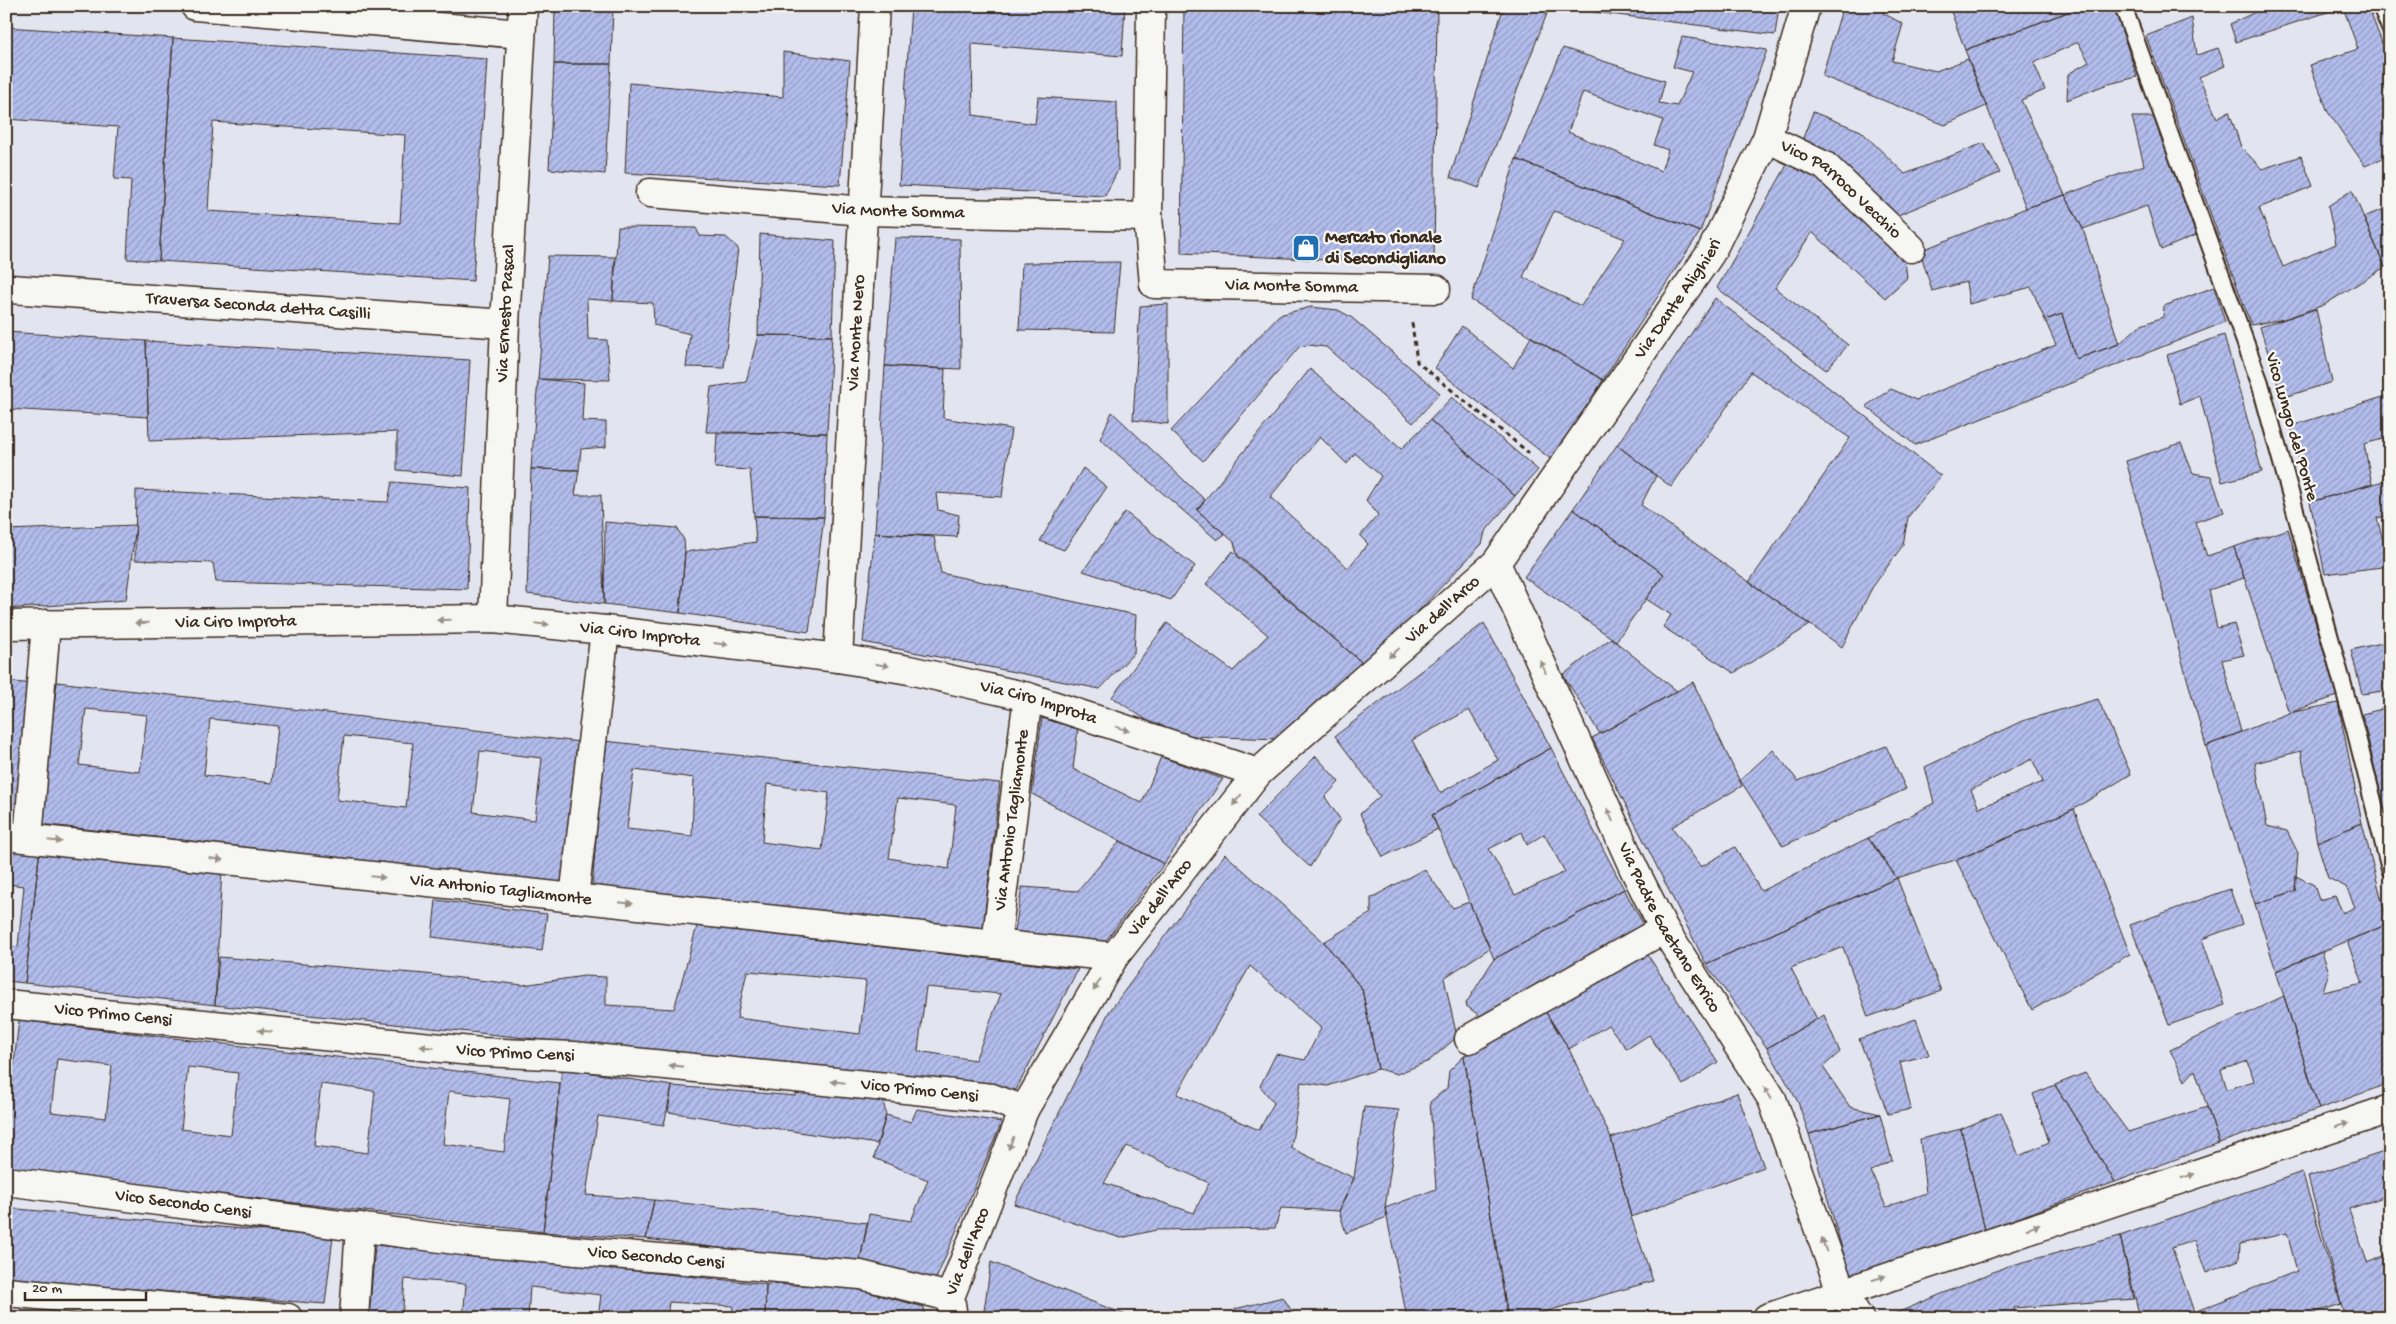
<svg xmlns="http://www.w3.org/2000/svg" width="2396" height="1324" font-family="'Gochi Hand',sans-serif">
<defs>
<pattern id="building-hatch" width="6" height="6" patternUnits="userSpaceOnUse" patternTransform="scale(1.25)"><rect width="6" height="6" fill="#b2bded"/><path d="M-1 1l2-2M0 6l6-6M5 7l2-2" fill="none" stroke="#929abf"/></pattern>
</defs>
<rect width="100%" height="100%" fill="#e2e5f0"/>
<filter id="ink" filterUnits="userSpaceOnUse"><feTurbulence type="fractalNoise" baseFrequency=".02" numOctaves="2"/><feDisplacementMap in="SourceGraphic" scale="10" xChannelSelector="R" yChannelSelector="G"/><feConvolveMatrix kernelMatrix="1 2 1 2 8 2 1 2 1" color-interpolation-filters="sRGB"/></filter>
<g filter="url(#ink)">
<path fill="url(#building-hatch)" stroke="#3b2a1e" fill-rule="evenodd" d="M555,6H613L611,64H554Z
M911,6H1125L1122,56L972,44L973,115L1035,124L1038,97L1117,102L1118,170L1105,196L899,185Z
M1184,6H1437L1434,265L1181,253Z
M1504,6H1550L1479,188L1450,177Z
M1579,6H1779L1775,35L1578,10Z
M1843,6H1885L1883,13L1903,24L1892,61L1936,71L1968,59L1986,106L1945,125L1822,76Z
M1949,6H2084L1965,50Z
M2084,6H2114L2137,77L2105,85L2067,100L2068,74L2089,62L2078,42L2034,63L2045,90L2021,100L2065,195L2026,208L1965,50Z
M2268,6H2368L2390,64V155L2365,166L2328,112L2310,65L2358,49L2343,7L2236,42L2230,24Z
M2192,18L2197,55L2218,48L2225,66L2199,77L2217,118L2229,111L2241,147L2262,169L2301,156L2313,186L2259,208L2283,267L2336,244L2328,206L2352,190L2385,267L2324,305L2284,319L2251,325L2146,36Z
M6,27L173,38L159,261L127,259L131,180L114,179L118,127L6,119Z
M1682,37L1767,50L1700,232L1516,159L1563,48L1665,81L1659,103L1677,106L1692,72L1673,67ZM1583,92L1663,120L1654,145L1668,150L1661,171L1568,132Z
M173,38L487,59L473,281L159,261ZM213,122L405,135L400,223L208,211Z
M783,52L850,61L840,185L625,173L629,83L783,97Z
M554,64H611L605,174L549,169Z
M1813,112L1861,131L1905,174L1984,143L2000,173L1898,215L1837,163L1801,143Z
M2132,117H2154L2196,235L2161,250L2147,206L2083,229L2065,195L2144,165Z
M1516,159L1700,232L1603,380L1471,300ZM1554,211L1625,239L1581,306L1523,277Z
M1787,165L1809,168L1838,191L1905,260L1907,278L1885,298L1812,232L1775,288L1848,345L1826,370L1717,288Z
M2065,195L2083,229L2119,344L2076,359L2062,314L2045,320L2031,287L1969,304L1966,282L1932,291L1920,251L2026,208Z
M2390,207V265L2385,267L2363,217Z
M618,227L696,228L700,236L726,237L738,248L724,368L686,367L690,334L654,325L653,303L613,301Z
M760,234L835,241L832,336L758,335Z
M895,238L960,239L961,369L885,366Z
M548,256L615,257L613,301L587,299L588,339L607,340L610,380L538,379Z
M1120,262L1114,332L1019,330L1022,263Z
M2214,287L2225,322L1915,445L1866,406L1891,389L1916,400L2056,345L2045,320L2062,314L2076,359L2119,344L2139,326L2163,317L2164,306Z
M1715,298L1941,476L1908,517L1903,545L1872,588L1842,647L1749,582L1850,438L1751,372L1671,487L1617,445Z
M1168,304V424L1133,420L1140,306Z
M1311,307L1338,310L1351,317L1440,393L1413,423L1326,347L1309,345L1299,347L1203,461L1171,431L1279,315Z
M2316,309L2332,382L2282,398L2260,327Z
M1462,326L1513,368L1531,337L1603,380L1553,461L1435,368Z
M6,332L146,341L148,417L6,409Z
M758,335L832,336L827,433L706,432L711,387L746,382Z
M2224,335L2262,472L2222,482L2200,396L2180,404L2167,355Z
M146,341L470,360L463,476L397,470V432L149,441Z
M885,366L945,369L943,418L1011,429L1002,497L936,493L938,510L959,515L957,537L875,533Z
M1310,369L1401,449L1430,420L1515,496L1485,532L1482,544L1366,666L1238,557L1234,542L1197,510ZM1320,437L1347,464L1355,453L1381,476L1366,500L1378,515L1360,536L1368,544L1348,568L1270,497Z
M538,379L584,383L582,421L606,422V447L581,449L579,470L531,469Z
M2389,395L2390,437L2364,444L2372,484L2310,502L2291,426Z
M1452,397L1538,470L1515,496L1430,420Z
M1112,412L1205,500L1197,510L1225,534L1217,540L1100,439Z
M717,433H827L824,517L754,516L750,470L715,468Z
M2181,443L2193,473L2211,476L2224,512L2195,522L2207,556L2234,547L2244,578L2209,590L2217,628L2234,624L2244,655L2222,660L2241,732L2206,746L2126,461Z
M1617,445L1656,476L1641,505L1810,625L1734,673L1663,627L1671,615L1646,599L1664,574L1573,509Z
M1083,468L1107,487L1064,550L1040,541Z
M531,469L579,470L575,495H601L604,604L527,594Z
M2390,479V515L2377,518L2390,566L2325,574L2310,502Z
M392,482L470,488L467,589L216,582L213,563L135,560L136,490L388,502Z
M1573,509L1664,574L1616,641L1524,577Z
M1125,512L1195,566L1171,600L1083,571Z
M754,516L824,517L809,632L680,613L685,552L756,542Z
M605,522L677,528L684,540L685,552L680,613L604,604Z
M136,525L126,600L6,609V530Z
M2288,529L2337,696L2289,713L2234,547Z
M875,533L934,537L941,573L1136,615L1134,653L1100,689L863,642Z
M1233,551L1366,666L1279,739L1189,736L1157,727L1112,697L1167,623L1233,671L1268,635L1206,584Z
M1484,623L1551,748L1432,815L1438,829L1383,857L1360,814L1380,796L1335,736ZM1469,710L1498,760L1440,793L1412,740Z
M1611,638L1677,691L1600,734L1563,675Z
M2390,641V690L2362,694L2351,650Z
M6,681L32,684L17,824L6,823Z
M57,682L580,742L562,883L40,824ZM86,709L147,715L140,772L79,765ZM210,719L278,726L272,783L204,775ZM344,736L413,743L406,808L337,800ZM480,751L542,758L535,820L473,812Z
M1693,682L1742,786L1672,827L1701,867L1735,847L1761,891L1868,838L1897,878L1706,964L1592,738Z
M2098,699L2131,774L2074,809L1962,858L1897,878L1868,838L1934,803L1925,767L2022,721ZM2032,759L2043,782L1979,808L1971,790Z
M2338,703L2362,823L2317,842L2301,751L2255,763L2267,826L2287,831L2298,853L2295,891L2255,904L2206,746L2289,713Z
M2390,707V819L2387,820L2362,714Z
M1042,718L1078,729L1073,769L1142,803L1161,757L1223,779L1164,864L1032,794Z
M604,741L1000,783L983,928L592,888ZM634,770L694,778L692,836L627,829ZM767,784L829,793L822,850L762,842ZM898,798L956,805L949,869L889,858Z
M1886,746L1906,789L1783,846L1740,780L1773,750L1798,781Z
M1551,748L1624,889L1494,959L1432,815ZM1522,832L1527,845L1544,834L1565,872L1515,895L1489,849Z
M1316,756L1339,782L1325,797L1340,819L1310,867L1256,817Z
M2074,809L2130,954L2032,1010L1956,860Z
M2362,823L2388,924L2276,971L2255,904L2295,891L2296,876L2314,885L2319,900L2335,896L2343,913L2355,907L2346,887L2328,878L2317,842Z
M1120,841L1164,864L1104,943L1014,936L1022,887L1078,891Z
M6,845L40,848L25,983L6,981V945L18,947L24,886L6,884Z
M40,848L222,868L215,1005L25,983Z
M1225,854L1324,942L1362,989L1378,1069L1328,1086L1301,1082L1291,1148L1354,1178L1339,1211L1281,1208L1275,1228L1156,1230L1121,1238L1014,1204L1109,1012ZM1250,966L1321,1028L1305,1060L1276,1054L1260,1086L1274,1103L1259,1130L1177,1094ZM1127,1146L1209,1183L1194,1213L1104,1183Z
M1424,869L1453,908L1469,902L1490,948L1444,978L1457,1037L1429,1061L1397,1074L1378,1069L1362,989L1324,942L1371,913V898Z
M1897,878L1941,991L1868,1017L1843,947L1791,968L1817,1019L1767,1048L1706,964Z
M1624,889L1646,929L1483,1018L1465,1005L1494,959Z
M2230,889L2242,924L2202,939L2225,1005L2169,1025L2130,925Z
M436,900L547,914L542,951L432,937Z
M2388,924L2390,932V1083L2319,1109L2276,971L2322,952L2329,972L2323,992L2363,983L2347,941Z
M697,926L1078,969L1016,1090L215,1005L219,957L425,974L523,985L584,976L606,977V1005L674,1009ZM747,971L866,981L860,1034L737,1018ZM926,987L1001,994L975,1060L918,1051Z
M1647,954L1718,1062L1683,1085L1649,1035L1627,1049L1608,1025L1569,1049L1545,1011Z
M2284,996L2319,1109L2219,1143L2195,1070L2185,1081L2170,1050ZM2248,1061L2254,1081L2227,1089L2221,1070Z
M1545,1011L1569,1049L1611,1138L1631,1217L1653,1281L1523,1318H1508L1464,1056Z
M1824,1015L1840,1052L1823,1067L1850,1107L1880,1114L1809,1134L1798,1102L1767,1048Z
M1916,1019L1929,1055L1900,1062L1911,1109L1888,1114L1859,1039Z
M19,1020L560,1083L543,1232L6,1169V1132ZM57,1059L112,1066L106,1118L51,1112ZM188,1067L238,1073L231,1135L181,1129ZM321,1084L375,1091L368,1153L314,1146ZM449,1091L510,1099L504,1152L443,1144Z
M1464,1056L1508,1318H1407L1385,1208L1436,1189L1430,1102L1447,1088L1449,1071Z
M562,1068L672,1086L664,1125L598,1116L586,1195L654,1200L646,1239L543,1232Z
M2085,1073L2128,1132L2207,1107L2219,1143L2115,1182L2055,1085Z
M2055,1085L2115,1182L1985,1230L1961,1129L2001,1112L2019,1156L2049,1142L2033,1094Z
M672,1086L796,1096L799,1087L883,1099L886,1115L877,1144L668,1112Z
M1737,1093L1764,1167L1631,1217L1611,1138Z
M1364,1107L1399,1110L1385,1208L1387,1217L1346,1233L1339,1211L1354,1178Z
M917,1109L1002,1122L936,1279L859,1265L869,1214L911,1221L928,1180L874,1158L886,1115L911,1122Z
M1880,1114L1892,1160L1871,1171L1886,1207L1926,1193L1920,1139L1961,1129L1985,1230L1850,1276L1809,1134Z
M2390,1150V1197L2389,1195L2349,1209L2367,1262L2390,1252V1318H2345L2308,1177Z
M2302,1172L2341,1304L2314,1313L2316,1318H2140L2120,1236ZM2287,1233L2297,1271L2194,1312L2172,1248L2194,1240L2206,1273L2239,1260L2240,1244Z
M654,1200L868,1223L859,1265L646,1239Z
M6,1208L333,1237L325,1304L6,1279Z
M2120,1236L2134,1299L2014,1308L2016,1318H1885L2005,1267Z
M375,1245L766,1284L765,1318H732L733,1306L669,1302L667,1318H598L601,1295L530,1287L528,1318H463L466,1284L405,1279L402,1318H369Z
M991,1262L1126,1315V1318H983Z
M766,1284L848,1287L924,1307L925,1318H765Z
M1283,1297L1296,1318H1238L1235,1309Z"/>
<g fill="none" stroke-linecap="round" stroke-linejoin="round">
<g stroke="#3b2a1e" stroke-width="20">
<path id="lane" d="M2123,6L2260,383L2355,729L2390,869
M2381,6L2390,28"/>
</g>
<g stroke="#3b2a1e" stroke-width="31">
<g id="street">
<path d="M195,6L521,34"/>
<path id="s1" d="M1151,6L1148,217L1154,284L1436,289"/>
<path id="s2" d="M1767,138L1825,166L1911,248"/>
<path id="s3" d="M650,193L864,211L1148,217"/>
<path id="s4" d="M11,289L505,324"/>
<path id="s5" d="M1496,563L1634,869L1664,929L1772,1099L1841,1291L1859,1318"/>
<path id="s6" d="M493,619L505,324L523,6"/>
<path id="s7" d="M6,625L493,619L605,630L838,658L909,670L1028,697L1258,773"/>
<path id="s8" d="M838,658L875,6"/>
<path id="s9" d="M6,836L1114,957"/>
<path d="M28,838L46,624"/>
<path d="M574,898L605,630"/>
<path id="s10" d="M996,943L1028,697"/>
<path id="s11" d="M6,1004L481,1052L574,1056L886,1087L992,1098L1024,1110"/>
<path d="M1469,1039L1664,929"/>
<path id="s12" d="M6,1181L471,1242L861,1275L950,1297"/>
<path d="M6,1292L288,1318"/>
<path d="M354,1318L360,1227"/>
<path id="s13" d="M953,1318L950,1297L1024,1110L1114,957L1258,773L1496,563L1710,254L1767,138L1806,6"/>
<path d="M1767,1318L2390,1109"/>
</g>
</g>
<path stroke="#3b2a1e" stroke-width="3" stroke-dasharray="5 4" stroke-linecap="butt" d="M1412,323L1417,362L1529,453"/>
<use href="#lane" stroke="#f6f6f2" stroke-width="16"/>
<use href="#street" stroke="#f6f6f2" stroke-width="28"/>
</g>
<defs><path id="oneway-solid" d="M-6-.8H1V-3.2L6.5 0L1 3.2V.8H-6Z" transform="scale(1.25)"/></defs>
<g fill="#989088">
<use href="#oneway-solid" transform="translate(444 620) rotate(179)"/>
<use href="#oneway-solid" transform="translate(142 623) rotate(179)"/>
<use href="#oneway-solid" transform="translate(542 624) rotate(6)"/>
<use href="#oneway-solid" transform="translate(721 644) rotate(7)"/>
<use href="#oneway-solid" transform="translate(1394 653) rotate(139)"/>
<use href="#oneway-solid" transform="translate(882 665) rotate(9)"/>
<use href="#oneway-solid" transform="translate(1543 667) rotate(-114)"/>
<use href="#oneway-solid" transform="translate(1123 729) rotate(18)"/>
<use href="#oneway-solid" transform="translate(1237 800) rotate(128)"/>
<use href="#oneway-solid" transform="translate(1610 815) rotate(-114)"/>
<use href="#oneway-solid" transform="translate(55 841) rotate(6)"/>
<use href="#oneway-solid" transform="translate(216 859) rotate(7)"/>
<use href="#oneway-solid" transform="translate(378 877) rotate(6)"/>
<use href="#oneway-solid" transform="translate(626 903) rotate(6)"/>
<use href="#oneway-solid" transform="translate(1097 985) rotate(121)"/>
<use href="#oneway-solid" transform="translate(265 1031) rotate(-175)"/>
<use href="#oneway-solid" transform="translate(427 1047) rotate(-175)"/>
<use href="#oneway-solid" transform="translate(676 1066) rotate(-174)"/>
<use href="#oneway-solid" transform="translate(838 1082) rotate(-174)"/>
<use href="#oneway-solid" transform="translate(1768 1093) rotate(-121)"/>
<use href="#oneway-solid" transform="translate(2342 1125) rotate(-18)"/>
<use href="#oneway-solid" transform="translate(1011 1143) rotate(112)"/>
<use href="#oneway-solid" transform="translate(2188 1176) rotate(-18)"/>
<use href="#oneway-solid" transform="translate(2033 1227) rotate(-18)"/>
<use href="#oneway-solid" transform="translate(1824 1245) rotate(-110)"/>
<use href="#oneway-solid" transform="translate(1879 1278) rotate(-18)"/>
</g>
</g>
<defs>
<g id="shop-square" transform="scale(1.4375)"><rect x="-9" y="-9" width="18" height="18" rx="4" fill="#1f6fb2" stroke="#f6f6f2"/><path d="M-5-2.5h2.3a2.7 3.5 0 0 1 5.4 0H5L5.5 6h-11ZM-1.5-2.5h3a1.5 2.3 0 0 0-3 0Z" fill="#fff"/></g>
</defs>
<g fill-rule="evenodd">
<use href="#shop-square" x="1306" y="248"/>
</g>
<g text-anchor="middle" dominant-baseline="central" stroke-width="4.5" stroke-linejoin="round" paint-order="stroke">
<g font-size="18" fill="#3b2a1e" stroke="#f6f6f2">
<text stroke="none"><textPath href="#s2" startOffset="91">Vico Parroco Vecchio</textPath></text>
<text stroke="none"><textPath href="#s3" startOffset="249">Via Monte Somma</textPath></text>
<text stroke="none"><textPath href="#s1" startOffset="416">Via Monte Somma</textPath></text>
<text stroke="none"><textPath href="#s13" startOffset="1272">Via Dante Alighieri</textPath></text>
<text stroke="none"><textPath href="#s4" startOffset="248">Traversa Seconda detta Casilli</textPath></text>
<text stroke="none"><textPath href="#s6" startOffset="306">Via Ernesto Pascal</textPath></text>
<text stroke="none"><textPath href="#s8" startOffset="326">Via Monte Nero</textPath></text>
<text transform="translate(2291 427) rotate(74)">Vico Lungo del Ponte</text>
<text stroke="none"><textPath href="#s13" startOffset="880">Via dell'Arco</textPath></text>
<text stroke="none"><textPath href="#s7" startOffset="230">Via Ciro Improta</textPath></text>
<text stroke="none"><textPath href="#s7" startOffset="635">Via Ciro Improta</textPath></text>
<text stroke="none"><textPath href="#s7" startOffset="1040">Via Ciro Improta</textPath></text>
<text stroke="none"><textPath href="#s10" startOffset="124">Via Antonio Tagliamonte</textPath></text>
<text stroke="none"><textPath href="#s9" startOffset="498">Via Antonio Tagliamonte</textPath></text>
<text stroke="none"><textPath href="#s13" startOffset="475">Via dell'Arco</textPath></text>
<text stroke="none"><textPath href="#s5" startOffset="404">Via Padre Gaetano Errico</textPath></text>
<text stroke="none"><textPath href="#s11" startOffset="108">Vico Primo Censi</textPath></text>
<text stroke="none"><textPath href="#s11" startOffset="512">Vico Primo Censi</textPath></text>
<text stroke="none"><textPath href="#s11" startOffset="918">Vico Primo Censi</textPath></text>
<text stroke="none"><textPath href="#s12" startOffset="179">Vico Secondo Censi</textPath></text>
<text stroke="none"><textPath href="#s13" startOffset="70">Via dell'Arco</textPath></text>
<text stroke="none"><textPath href="#s12" startOffset="655">Vico Secondo Censi</textPath></text>
</g>
<g font-size="18" font-weight="bold" fill="#3b2a1e" stroke="#f6f6f2" text-anchor="start">
<text x="1325" y="238">Mercato rionale<tspan x="1325" dy="21">di Secondigliano</tspan></text>
</g>
</g>
<rect width="2396" height="1324" fill="none" stroke="#f6f6f2" stroke-width="25"/>
<rect x="12" y="12" width="2371" height="1299" fill="none" stroke="#3b2a1e" stroke-width="2" filter="url(#ink)"/>
<path d="M25 1292v8h121v-8" fill="none" stroke="#3b2a1e" stroke-width="2.5"/>
<text x="32" y="1292" font-size="15" fill="#3b2a1e" stroke="#f6f6f2" stroke-width="4" paint-order="stroke">20 m</text>
</svg>
